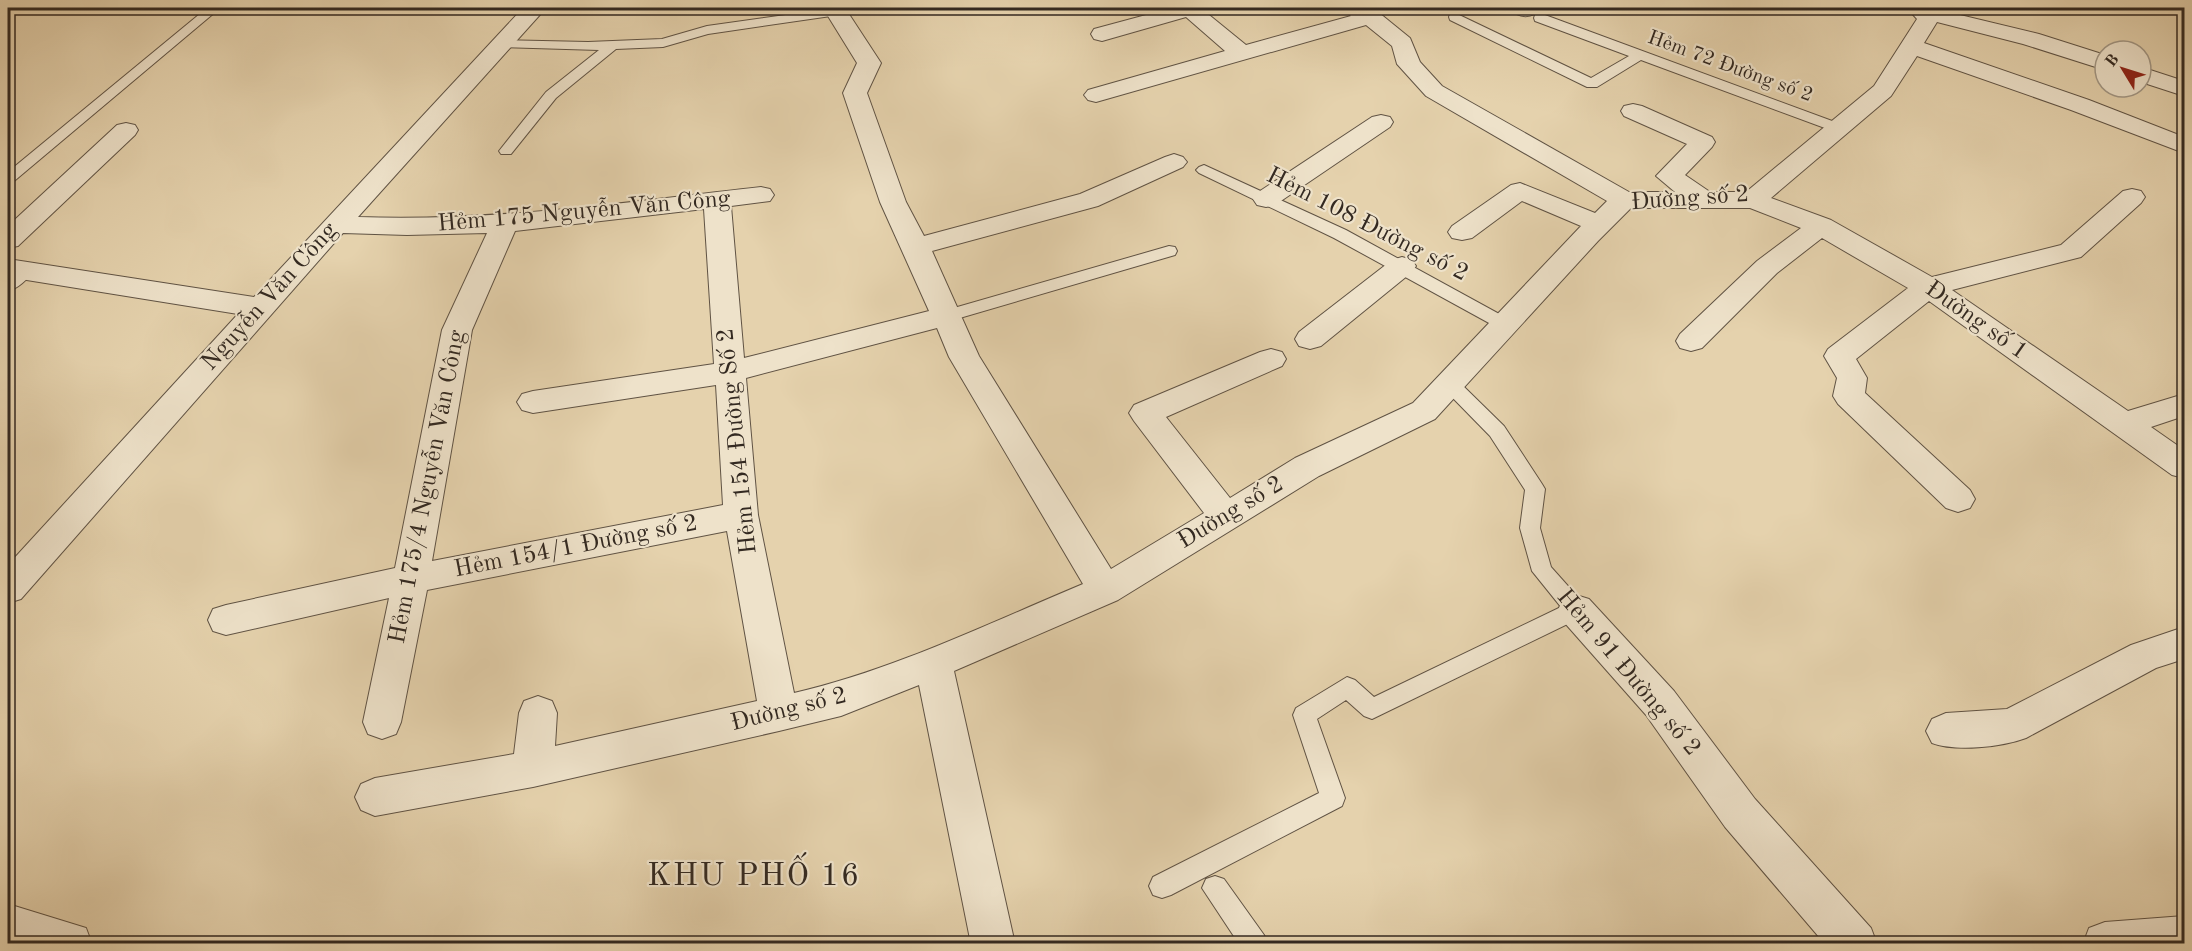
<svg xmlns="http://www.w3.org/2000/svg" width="2192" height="951" font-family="'Old Standard TT',serif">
<rect width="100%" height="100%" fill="#e5d2ad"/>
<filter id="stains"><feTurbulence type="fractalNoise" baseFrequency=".00333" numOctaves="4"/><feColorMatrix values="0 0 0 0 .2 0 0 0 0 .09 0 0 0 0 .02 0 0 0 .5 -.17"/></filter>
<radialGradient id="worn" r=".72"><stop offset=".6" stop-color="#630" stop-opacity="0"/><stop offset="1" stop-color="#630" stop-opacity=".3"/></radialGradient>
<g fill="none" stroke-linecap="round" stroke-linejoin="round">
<g stroke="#605344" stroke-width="2">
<path id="service" d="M207,8H220L13,182L8,183V172Z
M836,8H843L844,11L838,15L708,34L663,47L616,49L556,98L511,154H501L499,151L546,92L599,50L502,47L497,46L495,43L497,40L588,42L662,39L707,26Z
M1455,13L1591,78L1629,56L1535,21L1534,18L1535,15H1545L1843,125L1845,128L1843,131H1833L1641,60L1597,87H1587L1450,20L1449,17L1450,14Z
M1204,165L1346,230L1512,321L1515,325L1512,329H1500L1334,238L1199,173L1196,170L1199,167Z
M1169,246L1175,247L1177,251L1175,255L946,322L940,320L937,316L940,312Z
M26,266L32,267L34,271C28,279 17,289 8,291V278L20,267Z
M1450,378L1456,379L1504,426L1542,484L1545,489L1540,528L1551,567L1584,604L1587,610L1584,616L1372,719L1364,716L1346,700L1317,719L1345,798L1342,806L1171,895L1162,898L1153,895L1149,886L1153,877L1319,793L1293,715L1296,708L1347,677L1355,680L1374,697L1561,607L1532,571L1520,528L1525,490L1490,436L1444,389L1441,384L1444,379Z
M1215,876L1224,879L1264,935L1268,944H1239L1202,888L1206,879Z"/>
</g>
<g stroke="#605344" stroke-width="2">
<path id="minor" d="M523,8H546L358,217C493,222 627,202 761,187L770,189L774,195L770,201L731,206L744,358L929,311L880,202L843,93L857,63L823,8H845L881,63L867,93L906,202L924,236L1080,194L1165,157L1174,154L1183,157L1187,162L1183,167L1098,206L932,251L979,356L1111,569L1204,513L1134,421L1129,413L1134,405L1260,352L1271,349L1282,352L1286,359L1282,366L1166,417L1230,498L1295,458L1413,403L1581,226L1522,201L1472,238L1462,240L1452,238L1448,232L1452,226L1511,185L1520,183L1595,213L1607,201L1426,96L1397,64L1392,46L1366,25L1096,102L1088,100L1084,95L1088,90L1225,51L1186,17L1102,41L1094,39L1091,34L1094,29L1172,8H1205L1203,10L1246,45L1351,16L1342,8H1369L1378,12L1410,38L1420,62L1442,86L1629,192H1675L1656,176L1687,144L1624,116L1621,111L1624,106L1633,104L1642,106L1712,137L1715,142L1712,147L1685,175L1710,192H1746L1874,86L1917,19L1907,8H1931L2039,34L2105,55V70L2023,44L1937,22L1924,43L2089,100L2184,137V153L2071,110L1917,56L1891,96L1771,198L1831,220L1932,277L2061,245L2123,191L2132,189L2141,191L2145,197L2141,203L2081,257L1952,290L2128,411L2184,394V416L2151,427L2184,450V478L2172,475L1929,301L1856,359L1867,378L1865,393L1970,490L1975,499L1970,508L1958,512L1946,508L1838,404L1833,396L1837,378L1824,356L1828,349L1908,288L1822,238L1777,273L1702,348L1691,351L1680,348L1676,341L1680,334L1757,261L1801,228L1750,208H1631L1598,241L1435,419L1319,476L1118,600L954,671L1015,944H971L919,685L841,716L779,731L533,787L375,816L361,810L355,797L361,784L375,778L514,754L519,713L524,701L538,696L552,701L557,713L555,746L757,701L727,531L427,590L401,722L396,734L382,739L368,734L363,722L389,598L226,635L213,631L208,620L213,609L226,605L395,568L442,330L487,233L407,235L343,233L21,599L8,603V565L238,314L8,277V259L254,297ZM704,209L714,364L533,391L522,394L517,402L522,410L533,413L716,385L723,505L432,561L472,330L515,231ZM937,328L949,357L1083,584C989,623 894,670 794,693L758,515L746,378Z
M1510,8H1541C1533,19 1518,19 1510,8Z
M2141,67L2184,81V96L2141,82Z
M1381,115L1390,117L1393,122L1390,127L1275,205L1266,207L1257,205L1253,199L1257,193L1372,117Z
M126,123L135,125L138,130L135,135L18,246L8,248V226L117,125Z
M1402,257L1412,260L1416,266L1412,272L1321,346L1310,349L1299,346L1295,339L1299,332L1392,260Z
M1576,595L1589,599L1674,691L1755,799L1871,928L1877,944H1825L1725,827L1646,715L1563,621L1558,610L1563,599Z
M2184,627V659L2156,668L2026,738C2002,747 1956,752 1932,743L1926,731L1932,719L1946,713L2007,709L2131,645Z
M8,904L86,928L92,944H8Z
M2184,916V944H2083L2089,928L2105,922Z"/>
</g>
<use href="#service" fill="#eee2ca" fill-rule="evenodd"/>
<use href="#minor" fill="#eee2ca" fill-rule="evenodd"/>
</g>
<g text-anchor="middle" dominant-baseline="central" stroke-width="4.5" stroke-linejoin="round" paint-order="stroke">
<g font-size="20" fill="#332921" stroke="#eee2ca">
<text transform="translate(1730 67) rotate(20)">Hẻm 72 Đường số 2</text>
</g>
<g font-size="24" fill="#332921" stroke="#eee2ca">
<text transform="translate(1690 199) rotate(-4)">Đường số 2</text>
<text transform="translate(584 212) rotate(-5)">Hẻm 175 Nguyễn Văn Công</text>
<text transform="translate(1367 225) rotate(27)">Hẻm 108 Đường số 2</text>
<text transform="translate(270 297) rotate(-48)">Nguyễn Văn Công</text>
<text transform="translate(1976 321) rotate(35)">Đường số 1</text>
<text transform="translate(738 441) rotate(-96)">Hẻm 154 Đường Số 2</text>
<text transform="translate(428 487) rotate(-79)">Hẻm 175/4 Nguyễn Văn Công</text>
<text transform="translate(1231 513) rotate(-31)">Đường số 2</text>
<text transform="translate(576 547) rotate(-11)">Hẻm 154/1 Đường số 2</text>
<text transform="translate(1628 673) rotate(50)">Hẻm 91 Đường số 2</text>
<text transform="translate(789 710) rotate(-14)">Đường số 2</text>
</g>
<g font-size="32" letter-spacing="1.5" fill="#332921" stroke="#eee2ca">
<text x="754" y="877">KHU PHỐ 16</text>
</g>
</g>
<rect width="2192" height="951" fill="none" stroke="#e5d2ad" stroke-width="30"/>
<rect x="9" y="9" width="2174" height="933" fill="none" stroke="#332921" stroke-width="3"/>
<rect x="15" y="15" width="2162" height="921" fill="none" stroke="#332921" stroke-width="1.5"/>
<g transform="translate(2123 69) rotate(308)"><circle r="28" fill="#eee2ca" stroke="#a39886" stroke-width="1.5"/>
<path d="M0-4.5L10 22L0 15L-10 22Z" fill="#8f2418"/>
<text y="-9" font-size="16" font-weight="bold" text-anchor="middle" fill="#332921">B</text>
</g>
<rect width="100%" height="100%" filter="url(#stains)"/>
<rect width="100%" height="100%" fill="url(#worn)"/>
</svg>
